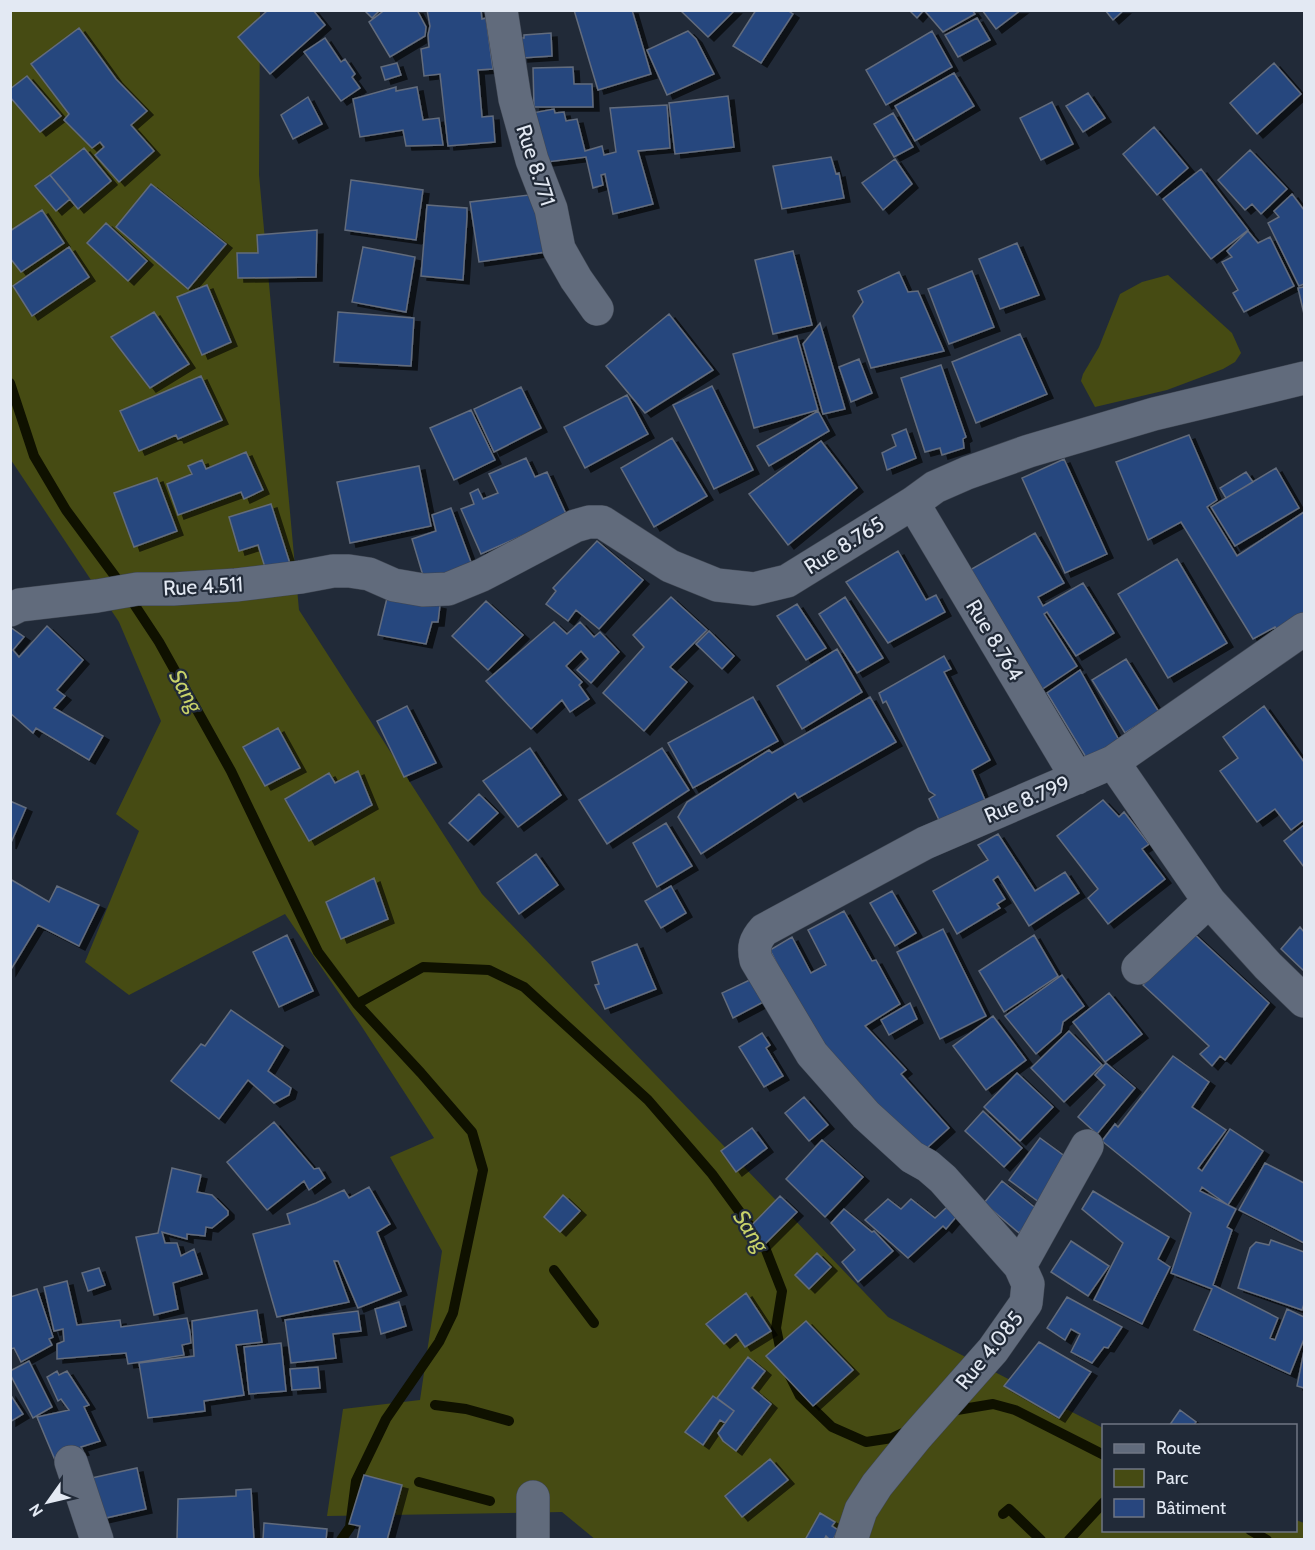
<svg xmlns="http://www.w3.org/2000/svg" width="1315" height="1550" font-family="Cabin,sans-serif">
<defs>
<filter id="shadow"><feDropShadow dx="6" dy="4" stdDeviation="0" flood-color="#0009"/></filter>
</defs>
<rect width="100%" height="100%" fill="#212a38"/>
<path fill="#464b13" d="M10,11H260L259,175L299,610L482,894L888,1317L1103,1428L1104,1530H1296V1520L1304,1523V1539L596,1540L562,1512L327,1516L343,1409L420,1400L442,1251L390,1157L434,1138L362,1027L285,914L129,995L85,962L139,831L116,814L161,721L119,622L11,460Z
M1168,275L1232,333L1241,353L1235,362L1223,369L1167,390L1095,407L1081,381L1083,374L1099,347L1120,294L1142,282Z"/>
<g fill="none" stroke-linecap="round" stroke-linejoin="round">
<path stroke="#0f1100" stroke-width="10" d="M10,383L34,456L66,510L120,583L159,642L231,771L318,952L357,1004L421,1073L472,1132L483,1170L453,1313L439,1342L386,1419L356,1481L350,1527L341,1540
M357,1004L423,967L489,970L524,987L648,1100L712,1174L764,1245L782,1291L776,1328L782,1357
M554,1270L594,1323
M789,1374L800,1396L832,1427L866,1442L892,1438L907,1431
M435,1405L466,1409L509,1421
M951,1411L993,1404L1015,1410L1104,1455
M419,1482L490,1501
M1003,1514L1009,1509L1041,1540
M1250,1530L1267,1540
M1069,1540L1104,1502"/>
</g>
<path fill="#28467e" stroke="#626c7d" stroke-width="1.5" filter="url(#shadow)" d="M268,10H313L325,25L270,74L238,37Z
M364,10H376L378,12L372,18Z
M381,10H417L426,27L425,36L390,57L369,22L382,12Z
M427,10H481L482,19L486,18L493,69L478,70L482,117L493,116L495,142L448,146L440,74L424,76L421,49L429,47L428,35L430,26Z
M574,10H632L651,74L598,90Z
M680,10H735L708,37Z
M756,10H787L793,14L761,63L733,46Z
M909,10H924L917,18Z
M924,10H972L975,14L943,32Z
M982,10H1021L996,29Z
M1105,10H1124L1113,20Z
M977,18L990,40L958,57L945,35Z
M79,28L116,79L147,111L131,125L154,151L119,182L95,155L104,147L100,142L92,148L64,120L69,114L31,64Z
M688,31L696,39L714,74L667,95L647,50Z
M932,31L952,67L886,105L866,70Z
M551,33L552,56L522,58L521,38H524V35Z
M325,38L341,62L345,59L355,74L352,77L360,88L341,101L304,52Z
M397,63L401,75L385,80L381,67Z
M1274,63L1301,94L1257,134L1230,103Z
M573,67L574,84H592L593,107H534L533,68Z
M954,73L974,106L915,141L895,106Z
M27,76L61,116L40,132L10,97V89Z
M396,87V91L417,87L423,120L439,118L443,145L406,146L403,130L360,137L353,99Z
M1088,93L1105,118L1083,132L1066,106Z
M728,96L734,147L675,154L669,103Z
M308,97L322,124L293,139L281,115Z
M1052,102L1073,144L1041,160L1020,118Z
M667,105L670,148L638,151L653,204L613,214L605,174L601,175L603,185L593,188L586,157L539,163L532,113L554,109L555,113L564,112L566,121L577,119L585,151L602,146L604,155L616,152L610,108Z
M893,113L913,147L894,157L874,124Z
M1154,127L1188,168L1157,195L1123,154Z
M84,148L111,181L78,209L50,175Z
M1250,150L1287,189L1261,214L1252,204L1245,210L1218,180Z
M831,157L836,174L839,173L844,198L782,209L773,166Z
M895,159L912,184L883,210L862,183Z
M1201,169L1248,230L1211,259L1163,199Z
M50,175L70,199L56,211L35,186Z
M351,180L423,190L416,240L345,230Z
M151,184L226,244L188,289L116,227Z
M538,194L546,252L479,262L470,202Z
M1292,194L1304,210V284L1299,286L1268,223L1279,217L1274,211Z
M427,205L467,208V217L463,280L421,276Z
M42,210L64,243L21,272L10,258V231Z
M106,223L147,261L128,281L87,243Z
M317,230L316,277L238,278L237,253H258L257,235Z
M1248,231L1258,243L1270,237L1294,286L1244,312L1233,293L1238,290L1222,262L1232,257L1227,251Z
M1017,243L1039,295L1000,309L979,259Z
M69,247L89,277L32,316L13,286Z
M363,247L415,257L406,312L352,302Z
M793,251L812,325L773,334L755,260Z
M972,271L994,327L949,344L928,289Z
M899,272L908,292L918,291L944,351L871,368L853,316L863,302L858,291Z
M207,285L231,342L202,355L177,297Z
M1304,287V314L1298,288Z
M154,312L189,364L150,388L111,337Z
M338,312L414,318L411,366L334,362Z
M669,314L713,370L645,413L606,366Z
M820,323L845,409L823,414L803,344Z
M1020,334L1047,394L976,423L952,362Z
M797,336L818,410L754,428L733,354Z
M859,359L872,393L851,402L839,367Z
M941,365L966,437L963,439L964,448L942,455L940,448L925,452L901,378Z
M201,376L222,420L178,439L176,435L139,451L120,411Z
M712,386L753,470L714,489L673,405Z
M521,387L541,428L494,452L474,409Z
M627,395L648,434L585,468L564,427Z
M471,410L495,460L454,480L430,428Z
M818,411L829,431L769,466L757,446Z
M906,429L916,458L887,470L882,453L896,446L892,435Z
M1189,435L1217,500L1207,507L1237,556L1304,512V615L1279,632L1275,627L1253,639L1181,522L1148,540L1116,462Z
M672,438L707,496L654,527L621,468Z
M821,441L857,488L788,545L749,494Z
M246,452L263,490L244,499L241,492L178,515L167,484L192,474L188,466L202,460L206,469Z
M526,458L535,477L547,472L567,516L481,554L461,509L474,504L470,493L478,489L483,499L498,493L489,474Z
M1064,459L1107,554L1065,573L1022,478Z
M419,466L431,526L350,543L337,482Z
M1276,468L1299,508L1235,546L1211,507Z
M1246,472L1253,482L1226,498L1220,488Z
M157,478L177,531L134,547L114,493Z
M271,504L292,570L268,577L258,545L239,551L229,517Z
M451,508L475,573L427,589L412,539L436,531L432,515Z
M1035,533L1064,583L1038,597L1043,606L1083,583L1114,633L1076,656L1047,612L1044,614L1077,666L1038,692L970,570Z
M597,541L643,580L599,629L576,610L568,621L546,604L556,591L553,588Z
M898,551L926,600L936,595L945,612L888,643L846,582Z
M1177,559L1227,643L1168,678L1118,594Z
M388,594L440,605L438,622H432L426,644L378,635Z
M671,597L707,630L670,667L687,682L644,731L603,693L644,647L633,635Z
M845,597L883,658L857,673L819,614Z
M486,601L523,635L488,670L452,636Z
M797,604L826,648L806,660L777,616Z
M554,622L567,634L580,622L594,637L600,632L619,652L591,683L577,670L588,659L581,651L566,666L582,682L579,685L589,699L570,712L562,700L531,729L486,681Z
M47,626L83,660L57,690L65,696L54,708L103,736L89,760L36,728L33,733L10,713V627L24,637L13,650L19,657Z
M709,631L734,656L722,669L696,644Z
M837,649L862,692L802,729L777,686Z
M944,656L951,669L944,672L990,760L972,770L985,800L940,822L929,799L935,795L929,791L886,701L883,703L879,693Z
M1126,659L1159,712L1125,733L1092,680Z
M1080,670L1119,740L1087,759L1047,693Z
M753,697L778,741L693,788L668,743Z
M870,697L896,742L798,798L795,793L701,854L678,817L687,802L769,750L772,753Z
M407,706L436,763L404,777L377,721Z
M1264,706L1304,762V820L1291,830L1275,809L1257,822L1220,771L1238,758L1223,737Z
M278,728L300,768L265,786L243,747Z
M530,748L561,795L518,827L483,781Z
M662,748L689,790L607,844L579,800Z
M358,771L372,805L309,841L285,799L329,773L335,783Z
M479,794L498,813L468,841L449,823Z
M1103,800L1119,817L1124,812L1149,844L1142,849L1165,879L1108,924L1088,898L1098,889L1057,836Z
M10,801L26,808L10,845Z
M666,823L692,866L657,887L633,843Z
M1304,825V867L1284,841Z
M998,834L1035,891L1065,872L1079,893L1029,926L998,876L993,880L1005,899L997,904L1000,908L957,934L933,891L988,860L978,845Z
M536,854L558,885L519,914L497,883Z
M374,878L388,919L341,939L326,902Z
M10,879L49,902L57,886L99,905L79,946L38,925L10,971Z
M671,886L686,913L661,928L645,901Z
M892,891L916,933L895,946L870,903Z
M844,911L872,961L876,960L900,1004L865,1026L906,1070L901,1074L949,1128L917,1157L823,1055L770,950L792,937L811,973L826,965L808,930Z
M1300,927L1304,932V971L1281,949Z
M943,929L986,1016L940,1039L897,952Z
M1191,931L1269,1003L1225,1060L1220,1056L1212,1066L1200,1054L1209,1046L1143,985Z
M287,935L313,991L279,1007L253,952Z
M1034,935L1058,976L1004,1012L979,971Z
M637,944L656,989L605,1009L595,985L599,984L592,962Z
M1062,975L1084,1006L1063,1022L1061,1032L1036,1054L1005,1016Z
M756,977L767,1000L733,1018L722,993Z
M1109,993L1142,1034L1105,1062L1073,1022Z
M910,1003L917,1019L889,1035L881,1020Z
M231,1010L283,1046L268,1071L291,1088L289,1095L274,1103L248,1080L219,1119L171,1081L201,1044L205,1046Z
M993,1016L1026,1060L986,1090L953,1046Z
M1069,1031L1102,1065L1064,1102L1031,1068Z
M762,1033L770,1045L766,1048L783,1076L764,1087L739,1047Z
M1173,1056L1209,1082L1192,1107L1226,1130L1198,1168L1202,1171L1230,1129L1263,1151L1228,1205L1202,1187L1200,1191L1236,1209L1227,1227L1232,1230L1213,1285L1278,1318L1270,1338L1275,1340L1287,1309L1304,1317V1339L1290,1374L1194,1330L1212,1289L1171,1273L1191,1213L1102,1141L1115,1124L1118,1127Z
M1106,1063L1135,1088L1097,1134L1078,1117L1105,1085L1095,1075Z
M1017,1073L1053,1107L1020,1141L984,1107Z
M804,1097L828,1125L809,1141L785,1113Z
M983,1111L1022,1148L1004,1167L965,1131Z
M274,1122L314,1169L319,1168L325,1178L309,1190L304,1181L267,1210L227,1162Z
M752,1128L767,1148L736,1172L721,1151Z
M1040,1138L1074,1163L1043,1205L1009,1180Z
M822,1140L863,1177L825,1217L786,1179Z
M1265,1163L1304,1183V1243L1239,1210Z
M172,1168L201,1175L197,1192L212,1195L228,1211V1215L212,1228L206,1227L205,1236L187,1234V1239L162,1232L165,1243H177L181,1256L194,1249L202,1274L173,1283L178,1309L154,1315L136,1237L158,1233Z
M1002,1181L1038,1210L1019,1233L984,1203Z
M369,1187L390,1224L377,1232L401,1291L358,1308L338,1261H334L349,1302L277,1317L253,1234L290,1224L287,1214L316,1203L344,1190L349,1198Z
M1093,1191L1169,1237L1158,1259L1170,1267L1142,1324L1094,1300L1123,1243L1082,1209Z
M563,1195L580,1211L560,1232L544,1217Z
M780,1196L797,1212L761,1248L745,1232Z
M888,1199L901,1209L911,1199L935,1218L946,1208L957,1216L946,1229L943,1226L908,1258L865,1220Z
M844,1209L872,1232L874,1231L893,1251L858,1282L842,1262L855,1250L831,1223Z
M1271,1240L1304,1252V1304L1302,1310L1238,1288L1250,1248L1256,1242L1269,1245Z
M1071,1241L1109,1266L1088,1296L1051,1272Z
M817,1253L831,1267L809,1289L795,1275Z
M99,1268L105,1285L88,1291L82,1273Z
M67,1281L77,1325L120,1320L121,1327L187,1318L190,1332L191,1343L182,1345L184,1355L128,1364L126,1353L57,1359V1344L64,1341L63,1329L54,1331L44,1287Z
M37,1289L53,1337L49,1339L52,1345L21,1362L14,1348L10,1349V1297Z
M746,1293L771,1331L745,1347L736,1334L724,1344L706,1324Z
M1067,1297L1122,1327L1108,1348L1104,1347L1092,1363L1071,1352L1080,1334L1071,1329L1065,1340L1047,1328Z
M399,1302L406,1326L381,1334L375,1309Z
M257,1310L262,1342L236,1345L244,1395L204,1401L205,1411L148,1418L139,1363L194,1356L192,1321Z
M358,1311L361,1331L333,1334L336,1358L291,1363L285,1320Z
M806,1321L853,1370L813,1406L766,1356Z
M1039,1342L1091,1372L1059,1418L1004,1386Z
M281,1343L286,1391L249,1394L244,1347Z
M1304,1351V1388L1297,1386Z
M748,1357L765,1371L752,1388L771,1404L736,1451L723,1441L718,1433L734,1411L717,1398Z
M29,1361L52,1407L33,1418L10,1374V1371Z
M318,1367L320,1388L292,1390L290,1369Z
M57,1371L59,1375L67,1371L89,1405L84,1407L100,1441L81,1447L83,1451L55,1460L37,1417L69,1410L61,1399L58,1401L47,1377Z
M10,1394L23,1414L10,1422Z
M713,1396L734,1411L725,1423L720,1420L703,1445L685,1432Z
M1180,1410L1196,1422L1193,1426H1169Z
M770,1459L788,1480L742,1517L725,1496Z
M137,1468L146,1509L97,1520L87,1479Z
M364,1475L402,1485L387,1540H357L360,1526L349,1524Z
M251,1489L254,1540H177L178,1499L236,1496V1490Z
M820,1513L835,1522L832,1526L838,1530L833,1540H830L826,1536L824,1540H805Z
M264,1523L327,1529L326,1540H263Z"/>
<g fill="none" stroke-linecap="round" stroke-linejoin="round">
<g stroke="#3f4652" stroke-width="34">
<path id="street" d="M501,10L515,99L532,160L551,209L559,249L576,279L597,309
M913,503L1077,778
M10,610L20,605L97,596L137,589H173L236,585L301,577L333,571H349L369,574L394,585L423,590L448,589L482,575L575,526L589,522H602L670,566L717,585L754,589L787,581L913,503L935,487L967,473L1029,451L1154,414L1304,378
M1113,762L1209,901L1268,966L1304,1001
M1138,968L1209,901
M1020,1266L1087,1146
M71,1462L97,1540
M533,1540V1497
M851,1540L861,1510L877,1485L916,1437L993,1350L1026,1303L1028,1284L1020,1266L943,1179L928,1166L912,1157L866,1115L812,1054L756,960C753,947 755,940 764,930L925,843L1113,762L1304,629"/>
</g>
<use href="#street" stroke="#616b7c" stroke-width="33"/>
</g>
<g text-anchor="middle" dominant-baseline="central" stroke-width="4.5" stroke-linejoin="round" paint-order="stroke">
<g font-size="21" fill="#e3e9f3" stroke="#212a38">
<text transform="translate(536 165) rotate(72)">Rue 8.771</text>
<text transform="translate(844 545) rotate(-32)">Rue 8.765</text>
<text transform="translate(203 586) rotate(-3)">Rue 4.511</text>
<text transform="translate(995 640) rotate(59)">Rue 8.764</text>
<text transform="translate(1027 799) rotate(-23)">Rue 8.799</text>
<text transform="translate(989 1350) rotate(-51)">Rue 4.085</text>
</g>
<g font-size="22" font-style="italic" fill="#c8d269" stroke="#212a38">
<text transform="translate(186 691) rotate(61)">Sang</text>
<text transform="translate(751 1231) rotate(57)">Sang</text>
</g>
</g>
<rect width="1315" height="1550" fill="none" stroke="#e3e9f3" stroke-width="24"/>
<rect x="1102" y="1424" width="195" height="108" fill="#212a38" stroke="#6f7683" stroke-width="1.5"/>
<rect x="1114" y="1444" width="30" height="9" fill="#616b7c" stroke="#6f7683" stroke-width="1.5"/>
<text x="1156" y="1454" font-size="18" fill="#e3e9f3">Route</text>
<rect x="1114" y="1469" width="30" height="18" fill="#464b13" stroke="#6f7683" stroke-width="1.5"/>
<text x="1156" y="1484" font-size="18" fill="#e3e9f3">Parc</text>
<rect x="1114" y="1499" width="30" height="18" fill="#28467e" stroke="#6f7683" stroke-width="1.5"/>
<text x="1156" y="1514" font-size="18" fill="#e3e9f3">Bâtiment</text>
<g transform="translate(48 1502) rotate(236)" stroke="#212a38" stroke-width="4.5" paint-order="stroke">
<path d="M0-4.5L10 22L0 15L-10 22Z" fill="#e3e9f3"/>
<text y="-9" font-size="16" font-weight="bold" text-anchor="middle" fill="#e3e9f3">N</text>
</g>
</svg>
